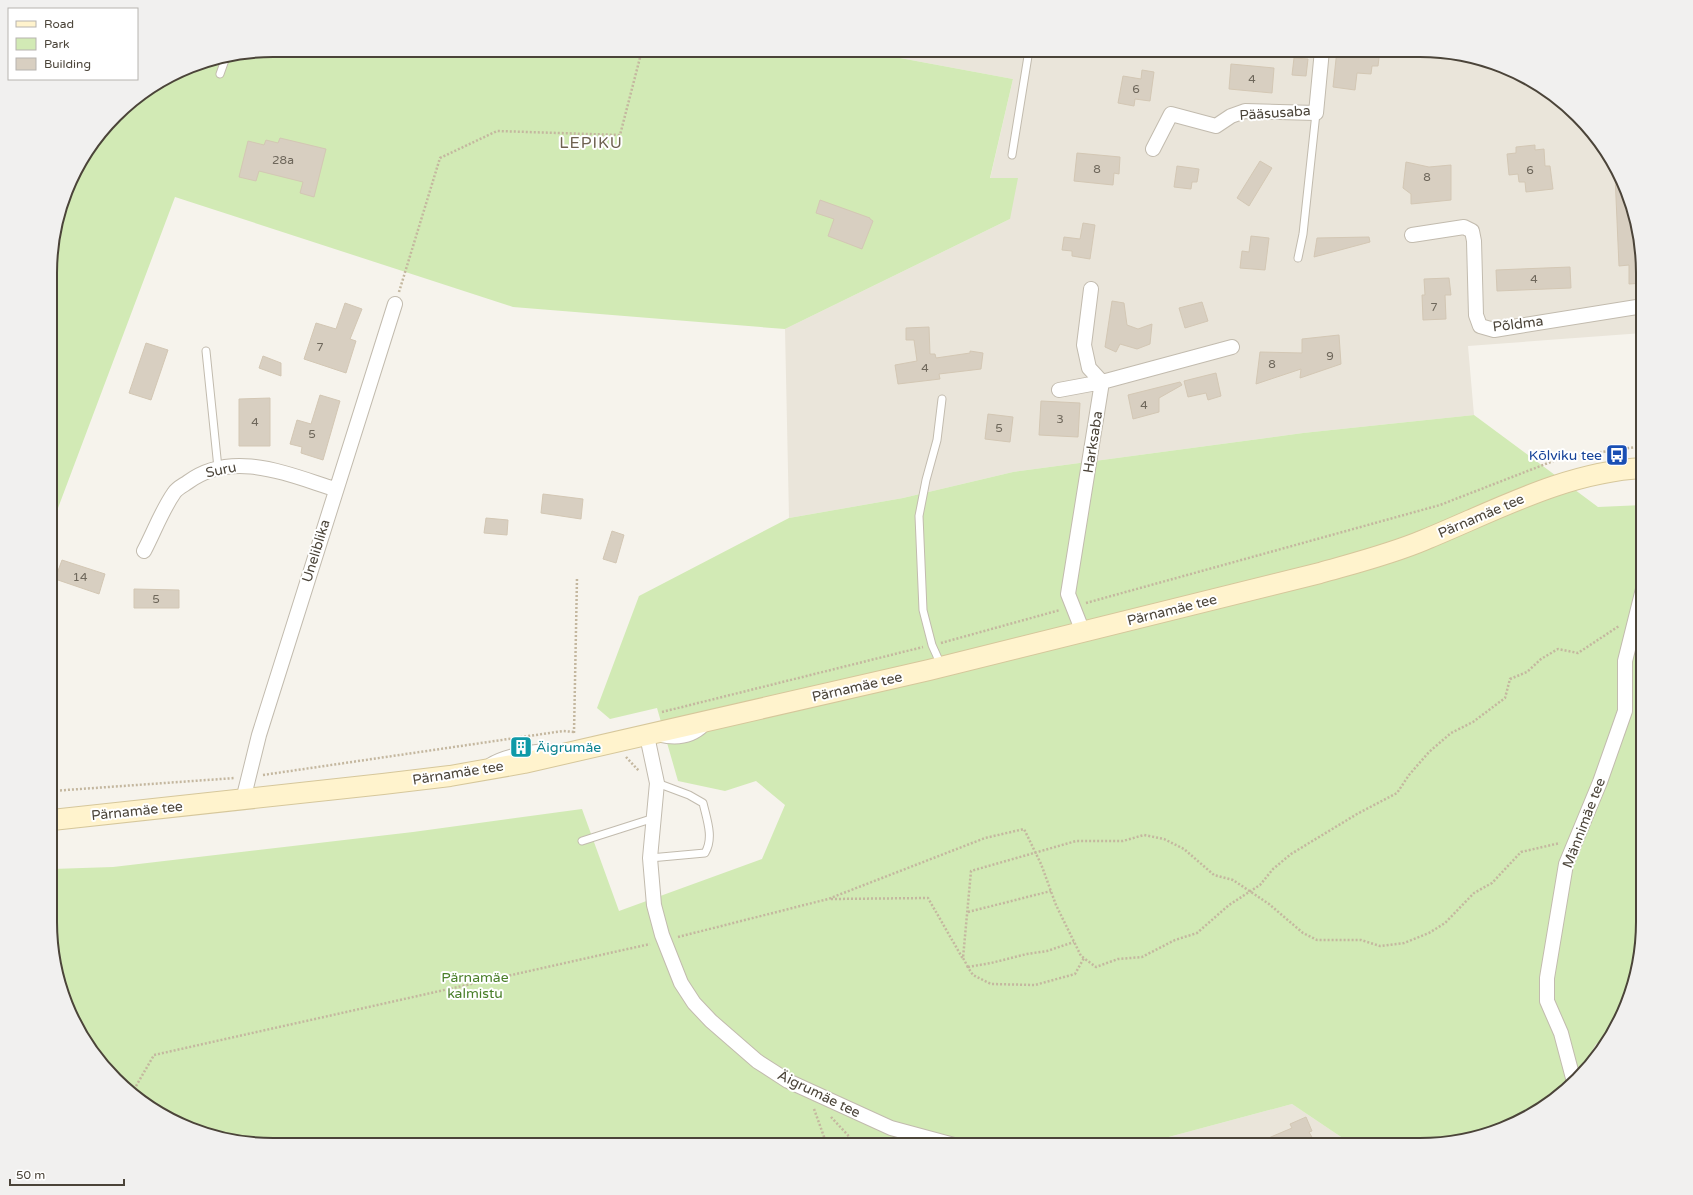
<svg xmlns="http://www.w3.org/2000/svg" width="1693" height="1195" font-family="'Varela Round',sans-serif">
<rect width="100%" height="100%" fill="#f6f3ec"/>
<path fill="#eae5da" d="M857,50H1434L1492,62L1555,96L1588,126L1620,174L1643,259V333L1468,346L1474,415L1303,433L1013,472L903,498L789,518L785,329L1010,219L990,179L1013,79Z
M1608,1038L1597,1057L1574,1082L1596,1044Z
M1292,1104L1353,1145H1139Z
M1502,1128L1477,1137L1420,1145H1387Z"/>
<path fill="#d2eab5" d="M273,50H857L1013,79L990,178H1018L1010,219L785,329L513,307L175,197L52,524V244L73,174L126,106L188,67Z
M1474,415L1598,507L1643,505V936L1631,994L1608,1038L1596,1044L1574,1082L1567,1090L1519,1122L1502,1128L1387,1145H1353L1292,1104L1139,1145H259L201,1133L138,1099L80,1033L52,951V869L113,867L413,832L582,809L619,911L762,859L785,805L756,781L725,791L678,781L657,708L610,719L597,708L639,596L789,518L903,498L1013,472L1303,433Z"/>
<path fill="#d8cfc1" stroke="#d3c7b4" d="M1337,50H1380L1378,66H1372L1371,74L1357,73L1355,90L1333,87Z
M1294,58L1308,59L1306,76L1292,75Z
M1231,64L1274,68L1272,93L1229,89Z
M1142,70L1154,72L1150,101L1135,99L1134,106L1118,103L1123,76L1141,79Z
M280,138L326,149L314,197L300,193L303,182L259,171L256,181L239,177L248,141L264,145L266,140L278,143Z
M1535,145V150L1544,149L1545,166H1550L1553,189L1526,192L1525,182H1519L1518,174L1509,175L1507,154L1516,153V147Z
M1077,153L1120,157L1119,174L1114,173L1113,185L1074,181Z
M1260,161L1272,168L1249,206L1237,198Z
M1406,162L1429,167L1451,165V200L1411,204V194L1403,188Z
M1177,166L1199,169L1197,182H1192L1191,189L1174,187Z
M1615,175H1620L1643,259V283L1629,284V265L1619,266Z
M820,200L870,218V219L873,221L862,249L828,236L834,219L816,213Z
M1083,223L1095,225L1090,259L1072,256V251L1062,250L1064,237L1080,239Z
M1251,236L1269,238L1265,270L1240,268L1242,251L1249,252Z
M1369,237L1370,242L1314,257L1317,238Z
M1570,267L1571,288L1497,291L1496,270Z
M1449,278L1451,295H1445L1446,319L1423,320L1422,295H1425L1424,279Z
M1112,301L1124,303L1127,325L1138,329L1152,324L1150,344L1137,349L1120,344L1116,352L1105,347Z
M1202,302L1208,321L1185,328L1179,308Z
M345,303L362,309L350,339L356,341L346,373L304,359L316,323L336,329Z
M929,327L930,354H935L936,358L970,353V351L983,353L981,369L939,374L940,379L898,384L895,365L917,361L914,340H906V328Z
M1339,335L1341,364L1300,378L1301,369L1256,384L1260,352L1302,353V339Z
M146,343L168,350L151,400L129,393Z
M263,356L281,363V376L259,368Z
M1216,373L1221,396L1208,400L1206,393L1188,397L1184,381Z
M1180,382L1182,385L1159,398V412L1133,419L1128,395Z
M320,395L340,401L323,460L301,453L302,447L290,444L297,420L311,424Z
M270,398V446H239V399Z
M1041,401L1080,403L1078,437L1039,435Z
M988,414L1013,417L1010,442L985,439Z
M543,494L583,499L581,519L541,513Z
M486,518L508,520L507,535L484,533Z
M612,531L624,535L616,563L603,559Z
M62,560L105,574L99,594L55,579Z
M134,589L179,590V608H134Z
M1306,1117L1312,1131L1309,1132L1313,1139L1305,1145H1252L1292,1128L1290,1124Z"/>
<g fill="none" stroke-linecap="round" stroke-linejoin="round">
<g stroke="#c2bbae" stroke-width="9">
<path id="lane" d="M220,74L225,60
M1012,155L1029,50
M1298,258L1303,234L1316,113
M206,351L218,468
M941,665L932,645L923,610L919,516L926,480L937,440L942,399
M659,738C676,742 693,740 706,727
M489,762C505,752 542,745 560,749
M582,841L654,818
M650,858L705,853C714,838 707,820 703,803L689,795L657,783"/>
</g>
<g stroke="#c2bbae" stroke-width="16">
<path id="street" d="M1153,149L1171,114L1216,126L1231,116L1245,111L1316,113L1322,50
M1412,235L1464,227L1472,231L1474,241L1476,315L1480,326L1494,330L1643,306
M1059,390L1102,382L1089,368L1084,345L1091,289
M144,551C154,532 162,510 174,493C177,488 184,485 188,482C233,449 289,475 335,489
M1083,632L1068,594L1102,382L1232,347
M647,736L657,783L650,858L654,905L662,935L681,983L694,1003L711,1021L757,1061L788,1081L891,1128L954,1145
M243,800L259,735L395,304
M1574,1082L1561,1033L1547,1001V978L1566,864L1600,782L1625,711V661L1643,589"/>
</g>
<g stroke="#d6c79b" stroke-width="22">
<path id="secondary" d="M52,820L383,784L450,776L524,763L929,670L1320,573C1355,563 1391,554 1424,540C1495,511 1565,472 1643,468"/>
</g>
<path stroke="#c4b79f" stroke-width="2.5" stroke-dasharray="2 2" stroke-linecap="butt" d="M399,292L440,158L497,131L620,135L642,50
M1086,603L1440,505L1561,458L1643,446
M941,643L1060,610
M662,712L923,647
M574,733L577,578
M626,757L639,771
M263,775L563,731L575,732
M52,791L235,778
M831,899L928,898L963,959
M968,912L1051,891
M678,937L828,899L985,838L1024,829L1041,864L1056,905L1081,956L1096,967L1118,959L1142,957L1175,940L1197,933L1229,905L1260,885L1273,869L1291,854L1357,814L1397,793L1409,775L1429,752L1451,733L1473,722L1505,698L1510,679L1527,672L1541,659L1558,649L1578,653L1619,626
M967,966L973,975L991,984L1035,985L1075,974L1084,958L1083,957
M968,967L963,958L971,871L1076,841H1123L1144,835L1164,839L1184,849L1214,875L1233,880L1269,904L1303,933L1317,940H1361L1380,946L1404,943L1429,933L1445,923L1474,893L1492,883L1521,852L1560,843
M968,967L991,963L1027,954L1047,951L1074,942
M132,1093L154,1055L650,944
M814,1109L827,1145
M831,1117L857,1145"/>
<use href="#lane" stroke="#fff" stroke-width="7"/>
<use href="#street" stroke="#fff" stroke-width="14"/>
<use href="#secondary" stroke="#fff3cd" stroke-width="20"/>
</g>
<defs>
<g id="bus-square" transform="scale(1.15)"><rect x="-9" y="-9" width="18" height="18" rx="4" fill="#1a4fb4" stroke="#fff"/><path d="M-5-6H5V4H4V6H2V4H-2V6H-4V4H-5ZM-3.5-4V0h7V-4ZM-3.5 1.2v1.5H-2V1.2ZM2 1.2v1.5H3.5V1.2Z" fill="#fff"/></g>
<g id="building-square" transform="scale(1.15)"><rect x="-9" y="-9" width="18" height="18" rx="4" fill="#0f9aa8" stroke="#fff"/><path d="M-4-6H4V6H1V3H-1V6H-4ZM-2.5-4.3h1.7v1.8h-1.7ZM.8-4.3h1.7v1.8H.8ZM-2.5-1h1.7V.8h-1.7ZM.8-1h1.7V.8H.8Z" fill="#fff"/></g>
</defs>
<g fill-rule="evenodd">
<use href="#bus-square" x="1617" y="455"/>
<use href="#building-square" x="521" y="747"/>
</g>
<g text-anchor="middle" dominant-baseline="central" stroke-width="4" stroke-linejoin="round" paint-order="stroke">
<g font-size="12" fill="#6e675b">
<text x="1252" y="79">4</text>
<text x="1136" y="89">6</text>
<text x="283" y="160">28a</text>
<text x="1097" y="169">8</text>
<text x="1530" y="170">6</text>
<text x="1427" y="177">8</text>
<text x="1534" y="279">4</text>
<text x="1434" y="307">7</text>
<text x="320" y="347">7</text>
<text x="1330" y="356">9</text>
<text x="1272" y="364">8</text>
<text x="925" y="368">4</text>
<text x="1144" y="405">4</text>
<text x="1060" y="419">3</text>
<text x="255" y="422">4</text>
<text x="999" y="428">5</text>
<text x="312" y="434">5</text>
<text x="80" y="577">14</text>
<text x="156" y="599">5</text>
</g>
<g font-size="14" fill="#4b4439" stroke="#fff">
<text transform="translate(1275 113) rotate(-4)">Pääsusaba</text>
<text transform="translate(1518 324) rotate(-7)">Põldma</text>
<text transform="translate(1093 442) rotate(-81)">Harksaba</text>
<text transform="translate(221 470) rotate(-12)">Suru</text>
<text transform="translate(1481 516) rotate(-23)">Pärnamäe tee</text>
<text transform="translate(316 551) rotate(-73)">Uneliblika</text>
<text transform="translate(1172 610) rotate(-14)">Pärnamäe tee</text>
<text transform="translate(857 687) rotate(-13)">Pärnamäe tee</text>
<text transform="translate(458 773) rotate(-9)">Pärnamäe tee</text>
<text transform="translate(137 811) rotate(-6)">Pärnamäe tee</text>
<text transform="translate(1584 823) rotate(-69)">Männimäe tee</text>
<text transform="translate(819 1094) rotate(26)">Äigrumäe tee</text>
</g>
<g font-size="14" fill="#164399" stroke="#fff" text-anchor="end">
<text x="1602" y="455">Kõlviku tee</text>
</g>
<g font-size="14" fill="#0d838f" stroke="#fff" text-anchor="start">
<text x="536" y="747">Äigrumäe</text>
</g>
<g font-size="14" fill="#4a7f2a" stroke="#fff">
<text x="475" y="977">Pärnamäe<tspan x="475" dy="16">kalmistu</tspan></text>
</g>
<g font-size="16" letter-spacing="1" fill="#6e6250" stroke="#fff">
<text x="591" y="143">LEPIKU</text>
</g>
</g>
<path d="M0 0H1693V1195H0ZM273 57H1420A216 216 0 0 1 1636 273V922A216 216 0 0 1 1420 1138H273A216 216 0 0 1 57 922V273A216 216 0 0 1 273 57Z" fill="#f1f0ef" fill-rule="evenodd"/>
<path fill="none" stroke="#4b4439" stroke-width="2" d="M273 57H1420A216 216 0 0 1 1636 273V922A216 216 0 0 1 1420 1138H273A216 216 0 0 1 57 922V273A216 216 0 0 1 273 57Z"/>
<rect x="8" y="8" width="130" height="72" fill="#ffffff" stroke="#b7b4b0"/>
<rect x="16" y="21" width="20" height="6" fill="#fff3cd" stroke="#b7b4b0"/>
<text x="44" y="28" font-size="12" fill="#4b4439">Road</text>
<rect x="16" y="38" width="20" height="12" fill="#d2eab5" stroke="#b7b4b0"/>
<text x="44" y="48" font-size="12" fill="#4b4439">Park</text>
<rect x="16" y="58" width="20" height="12" fill="#d8cfc1" stroke="#b7b4b0"/>
<text x="44" y="68" font-size="12" fill="#4b4439">Building</text>
<path d="M10 1179v6h114v-6" fill="none" stroke="#4b4439" stroke-width="2"/>
<text x="16" y="1179" font-size="12" fill="#4b4439" stroke="#ffffff" stroke-width="3" paint-order="stroke">50 m</text>
</svg>
